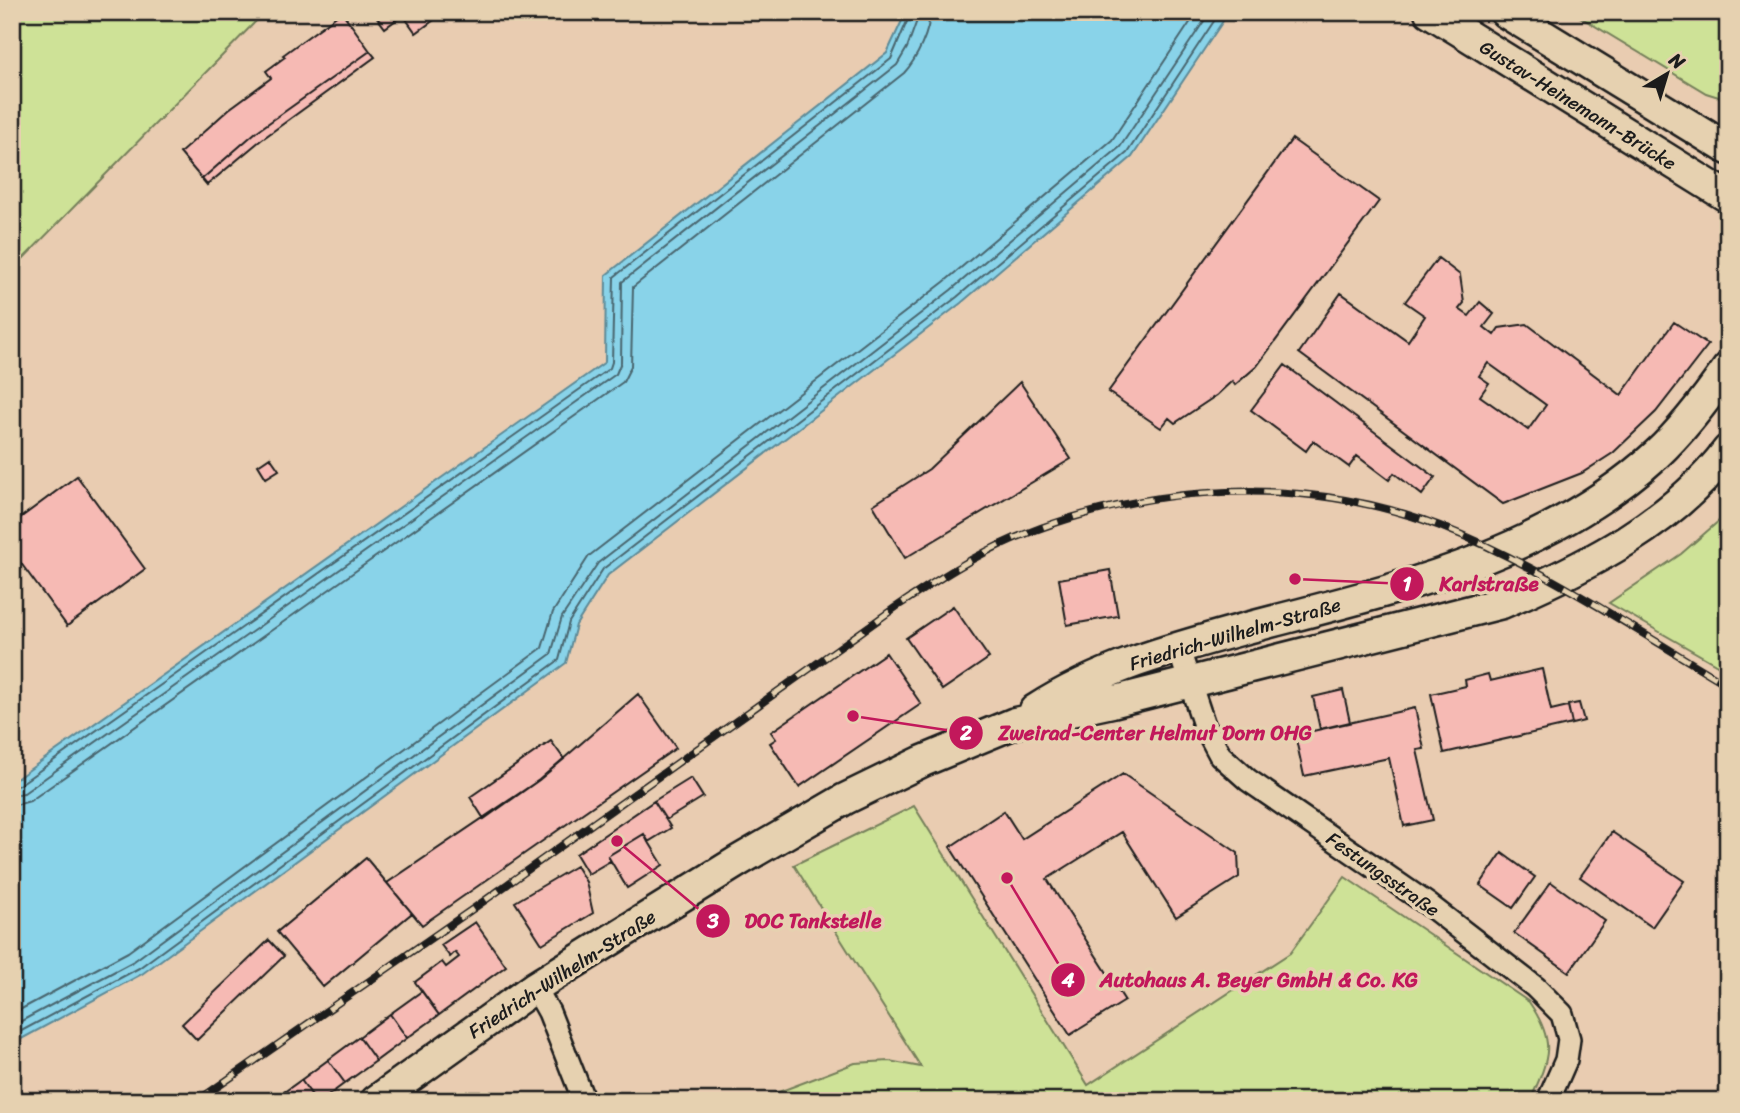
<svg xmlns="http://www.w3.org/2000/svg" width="1740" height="1113" font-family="Sriracha,sans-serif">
<rect width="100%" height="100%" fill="#e9ccb1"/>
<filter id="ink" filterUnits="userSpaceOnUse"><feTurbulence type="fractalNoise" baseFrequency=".0143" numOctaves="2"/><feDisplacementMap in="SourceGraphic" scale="14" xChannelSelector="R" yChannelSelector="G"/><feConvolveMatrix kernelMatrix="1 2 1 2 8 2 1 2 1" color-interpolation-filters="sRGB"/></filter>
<g filter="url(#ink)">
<path fill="#cee297" stroke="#757f5a" stroke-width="2" d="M12,12H265L12,270Z
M1572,12H1728V100L1706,93Z
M1728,513V671L1609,603L1681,554Z
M914,806L1088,1085L1290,953L1345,877L1529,1002C1557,1043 1549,1058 1530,1101H755L855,1063L889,1061L921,1067L794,865Z"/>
<path fill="#89d3e9" stroke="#5d8a97" stroke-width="2" d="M906,12H1229L1132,157L961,303L608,575L576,625L566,663L142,974L12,1044V782L605,362L606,275L887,53Z"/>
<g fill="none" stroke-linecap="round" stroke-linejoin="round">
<path stroke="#48656e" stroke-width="2" d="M12,787L19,785L610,368L612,362L614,277L891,59L911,12
M12,796L24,793L616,374L621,362L622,282L897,65L907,48L920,12
M12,806L30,801L623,382L631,366L633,287L904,73C917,59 930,31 930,12
M12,1014L128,952L542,648L553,612L589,556L944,282L1112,140L1197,12
M12,1026L134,961L551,654L562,617L598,563L951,290L1120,147L1210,12
M12,1036L139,968L559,660L569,622L603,569L957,297L1127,153L1220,12"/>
</g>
<path fill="#f6bab4" stroke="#1c1c1c" stroke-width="2" fill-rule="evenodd" d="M342,12L370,51L256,132L202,179L180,153L229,109L271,78L266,71L285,57L283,55Z
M373,12H445L416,33L403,15L385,28Z
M370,51L375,57L261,140L207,185L202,179L256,132Z
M1292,139L1379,201L1257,366L1235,385L1232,381L1217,395L1175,423L1169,418L1161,428L1108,392Z
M1438,258L1460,275L1464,303L1459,309L1469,316L1480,302L1494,314L1484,327L1494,335L1499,328L1527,324L1621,395L1674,322L1708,345L1656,412L1613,453L1582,473L1503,504L1299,353L1341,293L1408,341L1425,316L1405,302ZM1488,363L1546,405L1528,430L1480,396L1489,383L1479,376Z
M1285,365L1435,477L1422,495L1394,473L1389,480L1357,456L1349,467L1313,441L1306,451L1251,410Z
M1020,382L1071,459L905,558L873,505L929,469Z
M270,457L279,470L266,478L258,465Z
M77,476L145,569L67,626L12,551V524Z
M1110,570L1118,616L1067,625L1059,579Z
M953,606L989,658L942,690L906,638Z
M886,653L921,704L799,787L770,743L776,739L771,732Z
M1542,669L1551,710L1568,706L1572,724L1444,753L1431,694L1466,686L1465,680L1488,674L1490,681Z
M1343,690L1350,722L1320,729L1313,697Z
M638,694L676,748L422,925L387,883L539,780Z
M1579,703L1584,721L1572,724L1568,705Z
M1415,708L1424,749L1417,750L1433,820L1404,826L1389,758L1304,776L1295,735Z
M551,741L564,759L539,780L484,819L470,797Z
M1123,774L1238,853L1239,877L1176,917L1122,832L1047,879L1125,1001L1070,1035L950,847L1004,811L1022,839Z
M691,778L703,797L666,820L654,801Z
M654,801L671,828L648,842L644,834L608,856L610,861L588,874L576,854Z
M1612,832L1684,881L1652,927L1580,877Z
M644,834L663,865L627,888L608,856Z
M1502,853L1535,877L1513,908L1480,885Z
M366,858L412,913L323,987L277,932Z
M576,866L586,882L593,913L542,944L515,902Z
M1551,882L1605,921L1569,972L1514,933Z
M475,922L506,966L439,1015L415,982L442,962L446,967L459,957L455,952L450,957L441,945Z
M269,940L284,956L197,1040L182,1024Z
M422,991L439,1015L407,1038L390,1014Z
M390,1014L407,1038L376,1061L359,1037Z
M359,1037L376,1061L345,1083L328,1060Z
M328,1060L345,1083L321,1101H316L301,1080Z
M301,1080L316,1101H273V1100Z"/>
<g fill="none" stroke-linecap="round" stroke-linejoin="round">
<g stroke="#1c1c1c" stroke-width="26">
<path id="street" d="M1178,647L1204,725L1220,755L1248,780L1429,905L1535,987L1562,1014L1569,1039L1566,1060L1548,1101
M535,987L549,1012L584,1101"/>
</g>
<g stroke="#1c1c1c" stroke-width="35">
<path id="secondary" d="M1430,12L1728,197
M1505,12L1728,149
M1035,710C1100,668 1174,648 1247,628C1391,590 1544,558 1657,454C1684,429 1707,398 1728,368
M376,1101L535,987L740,860L845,799L923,761L1015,723L1112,702L1502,603C1586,567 1672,524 1728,450"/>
</g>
<use href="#street" stroke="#e6d1b0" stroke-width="21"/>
<use href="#secondary" stroke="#e6d1b0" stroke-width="30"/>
<g stroke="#1c1c1c" stroke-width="8">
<path id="rail" d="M197,1101L477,906L896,607C934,582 973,556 1015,538C1148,483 1304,474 1440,526C1540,565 1635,630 1728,685"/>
</g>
<use href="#rail" stroke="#e6d1b0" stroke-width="5" stroke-dasharray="16" stroke-linecap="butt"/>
</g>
</g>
<g text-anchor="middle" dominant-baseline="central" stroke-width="7" stroke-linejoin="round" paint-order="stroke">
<g font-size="19" fill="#1c1c1c" stroke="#e6d1b0">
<text transform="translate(1578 105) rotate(32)">Gustav-Heinemann-Brücke</text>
<text transform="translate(1235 634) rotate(-16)">Friedrich-Wilhelm-Straße</text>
<text transform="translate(1383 874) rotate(35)">Festungsstraße</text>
<text transform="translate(562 974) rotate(-33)">Friedrich-Wilhelm-Straße</text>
</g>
</g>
<path fill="none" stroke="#c2185b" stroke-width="2.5" d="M1295 579L1407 584M853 716L966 733M617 841L713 921M1007 878L1068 980"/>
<g fill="#c2185b" stroke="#e6d1b0" stroke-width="2.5">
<circle cx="1295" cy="579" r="7"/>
<circle cx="853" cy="716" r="7"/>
<circle cx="617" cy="841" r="7"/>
<circle cx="1007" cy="878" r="7"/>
<circle cx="1407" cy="584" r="18"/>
<circle cx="966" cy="733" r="18"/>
<circle cx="713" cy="921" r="18"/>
<circle cx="1068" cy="980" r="18"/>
</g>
<g font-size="21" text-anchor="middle" font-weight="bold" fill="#fff">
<text x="1407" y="591">1</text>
<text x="966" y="740">2</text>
<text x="713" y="928">3</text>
<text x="1068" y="987">4</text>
</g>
<g font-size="21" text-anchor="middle" font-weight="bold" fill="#c2185b" stroke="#e6d1b0" stroke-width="7" stroke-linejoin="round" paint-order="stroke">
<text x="1489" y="591">Karlstraße</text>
<text x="1155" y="740">Zweirad-Center Helmut Dorn OHG</text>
<text x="813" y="928">DOC Tankstelle</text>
<text x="1259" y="987">Autohaus A. Beyer GmbH &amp; Co. KG</text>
</g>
<rect width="1740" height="1113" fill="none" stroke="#e6d1b0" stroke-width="42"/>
<rect x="21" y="21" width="1698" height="1071" fill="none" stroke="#1c1c1c" stroke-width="2.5" filter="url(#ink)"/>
<g transform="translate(1667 74) rotate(38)" stroke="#e6d1b0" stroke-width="5" paint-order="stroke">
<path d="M0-5L12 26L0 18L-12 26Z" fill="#1c1c1c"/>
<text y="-10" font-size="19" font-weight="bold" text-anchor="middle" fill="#1c1c1c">N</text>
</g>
</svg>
